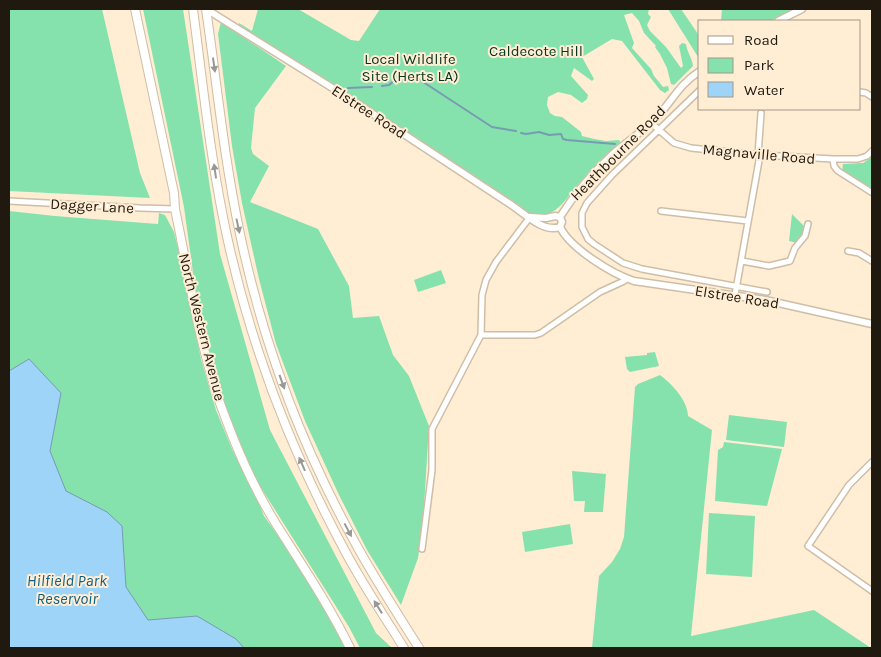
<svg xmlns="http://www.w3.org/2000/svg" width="881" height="657" font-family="Karla,sans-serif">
<rect width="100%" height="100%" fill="#ffedd4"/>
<path fill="#85e2ad" d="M9,9H102L140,173L150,198L9,191Z
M143,9H183L220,254L270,430L376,633L392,648H360L349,627L258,483L237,439L223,404L199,316L184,207Z
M258,9H298L351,40L359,41L380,9H649L648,14L651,17L647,25L650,31L666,47L681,68L683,66L679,46L682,43L686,44C687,52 692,58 693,66L674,85L671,84L667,68L660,54L655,47L656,46L644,33L639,21L632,13L624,15L634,43L632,48L651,69L654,76L663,87L668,86L669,90L665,93L660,90L622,41L612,39L582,57L594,79L592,81L574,68L571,76L588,95L587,99L582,103L571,95L558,92L548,97L547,105L550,113L555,116L562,117L581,132L582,136C585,137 604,141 606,141C611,141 614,140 619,140L621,143C602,156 589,172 574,189C568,197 561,207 552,212C545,216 538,215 530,214L238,27L239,23L252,31Z
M668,9H681L700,37V60Z
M722,9H795L770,21H721Z
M221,22L286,66L255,108L251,148L253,154L269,166L250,202L318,229L349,286L353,318L379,316L393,355L409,376L429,426L423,523L418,558L401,605L367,550L339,495L305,421L276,344L259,279L242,203L232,146L218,34Z
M872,157V190L842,171L843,164L863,163Z
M9,211L55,216L158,224L159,213L165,215L174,232L181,260L201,359L216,410L232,449L258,500L264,516L295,559L337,629L346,648H9Z
M792,214L805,227L804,236L797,243L789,241Z
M441,270L446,283L418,292L414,280Z
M655,352L659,366L630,372L627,369L625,357L647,355V353Z
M660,375C672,384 688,401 688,416L712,430L691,636L814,610L871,648H592L599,576L612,562L620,549L624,537L635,387L638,384Z
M729,415L787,422L784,447L726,440Z
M724,442L782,449L767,506L715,501L718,450L723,447Z
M572,471L606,474L603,512H584L585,501H574Z
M709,513L755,516L752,577L706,574Z
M570,524L573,544L525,552L522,532Z"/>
<path fill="#9dd4f7" stroke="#779cb2" d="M29,359L61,393L50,451L66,491L107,512L122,526L126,587L148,620L197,616L236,639L244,648H9V371Z"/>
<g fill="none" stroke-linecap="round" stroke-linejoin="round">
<path stroke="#779cb2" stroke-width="2" d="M382,86L389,85C396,78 404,77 414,76L492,127L516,131
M348,88L372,87
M521,133L526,134L539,132L549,135L561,134L563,139L567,140L615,144"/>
<g stroke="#cfbea6" stroke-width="8">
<path id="minor" d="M700,90L612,175L587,203L582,213V227L588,239L594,244L623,263L642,269L767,292
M860,92L866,93L872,97
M651,123L674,143L691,148L760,155L833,159H858L867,156L872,151
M758,155L761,113
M833,159L834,166L838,171L871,192
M9,201L140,208L175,209
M661,211L748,221
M848,251L859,253L872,261
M742,261L769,266L790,261L795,248L805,236L808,224
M735,295L760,155
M481,335H535L541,333L600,292L624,281L626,278
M872,462L849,485L808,546L872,591
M422,549L432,470V429L481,335L482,295L486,280L496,262L530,217"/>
</g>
<g stroke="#cfbea6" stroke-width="9">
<path id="major" d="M206,9L358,104L510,204C524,213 543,233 560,227
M778,21L802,9
M530,217L546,218L555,216L560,217L562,222L560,227C570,248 612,274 634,281L765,300L872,324
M560,217C575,193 593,172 614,153C628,141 643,131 656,118C672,102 678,85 700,71"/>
</g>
<g stroke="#cfbea6" stroke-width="10">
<path id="highway" d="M135,9L174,193L175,209C190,280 200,354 227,422C240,457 257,493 276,524C302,565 329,605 350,648
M193,9C203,86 211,165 228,241C252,349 292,453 345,551C363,585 384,616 404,648
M206,9C217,84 224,159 240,234C263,344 303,450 358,548C377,582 398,615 419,648"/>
</g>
<use href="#minor" stroke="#fff" stroke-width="5"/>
<use href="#major" stroke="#fff" stroke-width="6"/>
<use href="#highway" stroke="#fff" stroke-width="8"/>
</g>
<defs><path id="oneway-solid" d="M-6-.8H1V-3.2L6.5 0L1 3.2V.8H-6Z" transform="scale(1.25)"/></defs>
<g fill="#9a9893">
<use href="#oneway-solid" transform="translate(214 65) rotate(82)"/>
<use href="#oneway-solid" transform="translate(215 171) rotate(-98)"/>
<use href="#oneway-solid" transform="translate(238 226) rotate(78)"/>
<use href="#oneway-solid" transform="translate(282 382) rotate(70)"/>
<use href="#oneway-solid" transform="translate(302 464) rotate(-114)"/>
<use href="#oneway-solid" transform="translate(348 530) rotate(62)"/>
<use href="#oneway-solid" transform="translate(378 607) rotate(-122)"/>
</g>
<g text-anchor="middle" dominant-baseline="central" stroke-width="4" stroke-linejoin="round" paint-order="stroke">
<g font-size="15" fill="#05331e" stroke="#ffedd4">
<text x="536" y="51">Caldecote Hill</text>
<text x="410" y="59">Local Wildlife<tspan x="410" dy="17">Site (Herts LA)</tspan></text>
</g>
<g font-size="15" fill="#1f1910" stroke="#ffedd4">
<text transform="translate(369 112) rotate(33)">Elstree Road</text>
<text transform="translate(618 153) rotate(-45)">Heathbourne Road</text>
<text transform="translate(759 154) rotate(5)">Magnaville Road</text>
<text transform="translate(92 206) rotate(3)">Dagger Lane</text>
<text transform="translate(737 297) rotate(9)">Elstree Road</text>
<text transform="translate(202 327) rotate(76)">North Western Avenue</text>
</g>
<g font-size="16" font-style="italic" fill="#0f5f84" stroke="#ffedd4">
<text x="67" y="580">Hilfield Park<tspan x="67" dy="18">Reservoir</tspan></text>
</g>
</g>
<rect width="881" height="657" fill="none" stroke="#1f1910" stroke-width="20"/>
<rect x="698" y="20" width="162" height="90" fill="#ffedd4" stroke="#a59886"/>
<rect x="708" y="36" width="25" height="8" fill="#ffffff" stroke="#a59886"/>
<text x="744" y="45" font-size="15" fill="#1f1910">Road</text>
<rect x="708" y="58" width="25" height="15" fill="#85e2ad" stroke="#a59886"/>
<text x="744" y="70" font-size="15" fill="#1f1910">Park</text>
<rect x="708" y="82" width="25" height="15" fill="#9dd4f7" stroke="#a59886"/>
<text x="744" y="95" font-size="15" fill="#1f1910">Water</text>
</svg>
